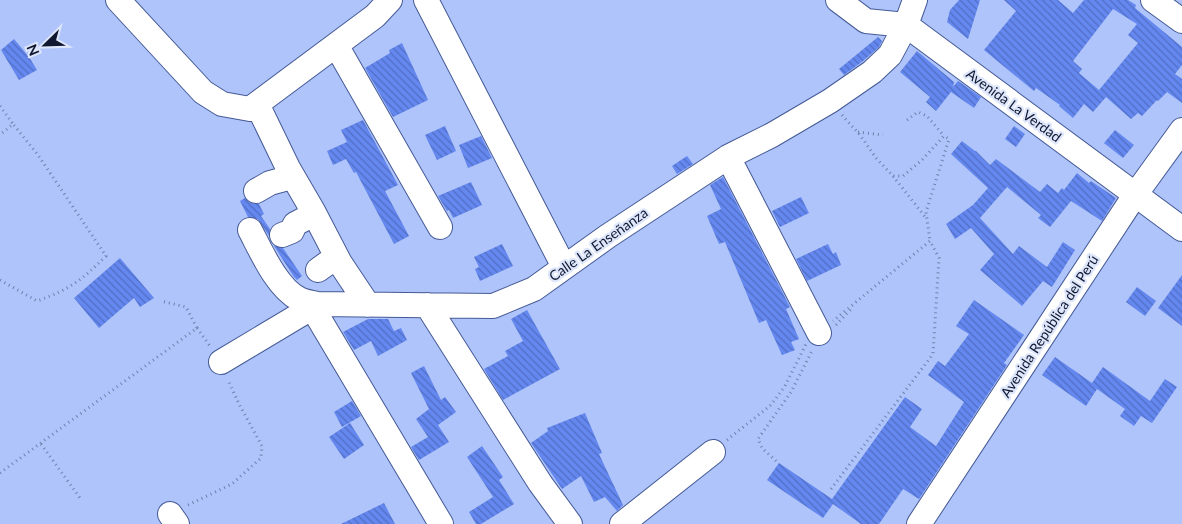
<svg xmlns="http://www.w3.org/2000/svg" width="1182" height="524" font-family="Lato,sans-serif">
<defs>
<pattern id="building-back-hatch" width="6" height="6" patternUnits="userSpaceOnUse" patternTransform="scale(1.25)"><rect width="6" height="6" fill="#6488f0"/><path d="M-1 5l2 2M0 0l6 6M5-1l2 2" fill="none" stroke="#516ec3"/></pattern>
</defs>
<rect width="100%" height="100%" fill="#aec4fa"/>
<path fill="url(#building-back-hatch)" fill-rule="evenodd" d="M959,0H980L968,39L947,22L950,10Z
M1004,0H1058L1073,13L1084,0H1128L1136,5L1135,8L1182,47V65L1175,74L1182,79V103L1167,92L1158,101L1157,100L1142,116L1138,113L1131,119L1106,97L1093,112L1084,104L1073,118L1059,106L1060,105L1036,88L1034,91L984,50L1016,11ZM1113,9L1137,24L1128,35L1138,43L1099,90L1079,73L1082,69L1073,61Z
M878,37L882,41L879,47L863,61L844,75L839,69Z
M14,39L29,57L37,70L19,80L1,50Z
M402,43L428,100L393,117L365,68L390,53L389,50Z
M917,51L954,82L953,87L958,81L981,97L974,108L951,92L936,111L926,102L930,97L900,72Z
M363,120L398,185L385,191L409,236L394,244L356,172L354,173L346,159L333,165L327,151L347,142L341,130Z
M445,126L456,151L437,160L425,135Z
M1014,126L1025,134L1016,147L1005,139Z
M1115,130L1134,145L1123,158L1104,143Z
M481,136L492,158L468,168L459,145Z
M962,141L975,151H976L990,165L996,159L1040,192L1047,184L1058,193L1062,188L1064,190L1077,173L1089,183L1091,181L1116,198L1102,221L1071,201L1050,227L1038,218L1041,215L1007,187L980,218L1013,254L1019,246L1047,267L1063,242L1075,250L1052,287L1043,281L1022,306L980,270L994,254L971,228L955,239L946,224L973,205L988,188L951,154Z
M687,156L693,164L677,174L672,166Z
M723,177L790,307L786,309L799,339L791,342L795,350L782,355L766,320L759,323L725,242L719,244L707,216L721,209L710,185Z
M471,182L482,205L453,218L449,210L447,211L438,196Z
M801,197L809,213L780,227L772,211Z
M245,198L250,203L259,204L264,214L261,216L270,229L269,236L258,219L248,217L240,201Z
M502,244L513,266L480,281L475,269L479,267L474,257Z
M828,244L833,254L836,252L841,265L807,281L796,259Z
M274,246L283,248L302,276L297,280L294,277Z
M120,258L154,298L140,307L134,298L99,328L74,298Z
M1182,275V326L1158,308Z
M1137,287L1156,301L1145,316L1126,302Z
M974,300L1024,335L1004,363L1007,365L919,499L903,489L879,524H861L833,504L823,518L767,480L779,463L832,499L905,397L922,409L910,427L936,446L964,402L928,375L938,361L945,366L969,334L956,326Z
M527,310L560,369L503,400L484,369L508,356L505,351L523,341L511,319Z
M368,319H388L394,331L401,328L407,340L378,356L371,341L354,350L343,332Z
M1055,357L1092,383L1103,367L1150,401L1165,379L1177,387L1152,423L1141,416L1134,426L1120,416L1125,409L1097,389L1086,406L1042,375Z
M424,366L441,400L445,397L456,412L438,425L449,442L419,460L411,447L428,437L416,419L429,409L411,373Z
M352,401L361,416L342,427L334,412Z
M585,413L602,453L599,454L623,505L617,511L605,497L594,502L581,476L562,489L531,443L548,431L547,428Z
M350,423L364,445L344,459L329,437Z
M482,446L503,477L499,480L514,504L481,524H476L469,512L493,497L467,457Z
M384,503L395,524H341Z"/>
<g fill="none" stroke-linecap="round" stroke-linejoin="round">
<g stroke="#455a96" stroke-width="26">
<path id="minor" d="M118,0L203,92L222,104L250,109L375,16L390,0
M426,0L564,267
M838,0L866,21L906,25L1182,229
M1153,0L1182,21
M336,45L440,227
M257,104L288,168L313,211L340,263L368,305
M728,157L819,333
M256,191L270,183L292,177
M250,230C261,251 277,288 299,299C305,302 312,303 318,304
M282,235L292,231L295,224L314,214
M318,270L336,257
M427,305L540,483L570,524
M312,307L441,524
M221,362L318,304L493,306L534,289L608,236L728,157L772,135L830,101L872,72L890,55L906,25L915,0
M170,514L177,524
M622,524L713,452
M919,524L1135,195L1182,130"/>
</g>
<path stroke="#7081ab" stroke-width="3" stroke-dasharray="1 4" stroke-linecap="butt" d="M0,106L13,124L0,135
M842,115L860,135L876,158L893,176H903L922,160L944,136L949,139L926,212L930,241
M907,120L918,112L927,116L944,136
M858,132L883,135
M893,176L926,218
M0,280L37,301C69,290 82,280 106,256L38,155L13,124
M836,325L853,307
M197,328L210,346
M727,440L771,405L785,386L806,344
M41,444L80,498
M776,461L762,448L758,439L791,392L812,351
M0,473L197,328L186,307L161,301
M831,489L933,354L939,258L930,241L833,321
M188,505L232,484L261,458L262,446L239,404L228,380"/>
<use href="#minor" stroke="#fff" stroke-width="24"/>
</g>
<g text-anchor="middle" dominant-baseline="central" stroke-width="4.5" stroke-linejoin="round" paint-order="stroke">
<g font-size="14" fill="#0f1830" stroke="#dde6fb">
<text transform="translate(1014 105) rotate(36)">Avenida La Verdad</text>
<text transform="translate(598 244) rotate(-35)">Calle La Enseñanza</text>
<text transform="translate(1049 326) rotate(-57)">Avenida República del Perú</text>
</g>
</g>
<g transform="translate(45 45) rotate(247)" stroke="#dde6fb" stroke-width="4" paint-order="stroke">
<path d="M0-4L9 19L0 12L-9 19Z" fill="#0f1830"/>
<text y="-8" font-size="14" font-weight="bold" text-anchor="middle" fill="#0f1830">N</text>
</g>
</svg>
